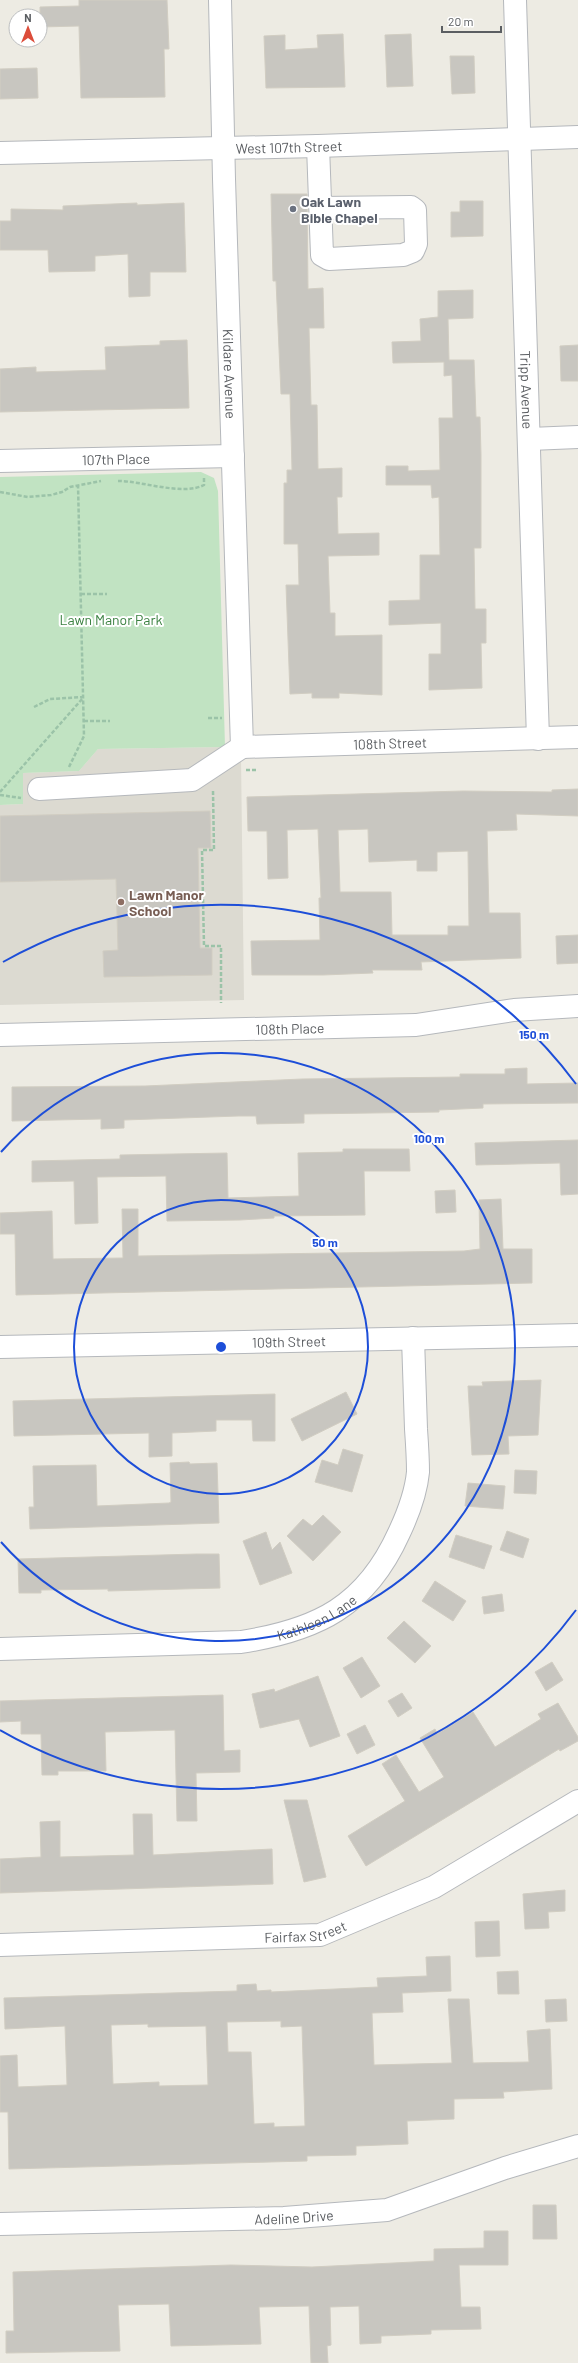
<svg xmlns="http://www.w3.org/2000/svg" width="578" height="2363" font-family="Barlow,sans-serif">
<rect width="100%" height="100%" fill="#edebe3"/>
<path fill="#dcdad1" d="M225,747L241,757L244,1000L0,1005V805L23,804V773L79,771L98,749Z"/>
<path fill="#c1e3c2" d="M201,472L214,478L218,491L225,747L98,749L79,771L23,773V804L0,805V477Z"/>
<path fill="#c8c6c0" stroke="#d1cdc2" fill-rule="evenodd" d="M79,0H167L169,49H164L165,97L81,98L79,26L40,27V7L79,6Z
M343,34L345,87L266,88L264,36L285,35V50L318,48L317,35Z
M411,34L413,86L387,87L385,35Z
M450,56H474L475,93L452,94Z
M37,68L38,98L0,99V69Z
M271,194H307L308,289L323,288L324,328H309L311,405H317L318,469L342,468V497H337L338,534L379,533V555L328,556L330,613H335V636L382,635V695L339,693V698H312V693L290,694L286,585H299L298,544H284V483H287V470H292L290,394H281L276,281H273Z
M460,201H483V236L451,237V212H460Z
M137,203V205L184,203L186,272H150V296L129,297L128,254L95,256V271L49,272L48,250H0V221H11V209L63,210V206Z
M473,290V318L448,319L449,360H474L476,417H480L481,455V548H474L475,609H486V643H481L482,688L429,690V654H441V623L389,625V601L420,600V555H440L439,497L432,498L431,485H386V466H408V471L440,470L439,418H453L452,375L444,376V362L393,363L392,342L421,341L420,319L438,317V291Z
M187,340L189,408L0,412V369L36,367V372L106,370L105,347L160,345V341Z
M578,345V381H561L560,346Z
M578,789V816L516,814L517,830L487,831L489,913H520L521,958L421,962L422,970H372L373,973L323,975H252L251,941L320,940L319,898H321L318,829L287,830L288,878L268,879L267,831H248L247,797L463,791L552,792V790ZM368,829L369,862L417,860V871H437V852L468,851L469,926H448V935H392L391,892H340L338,830Z
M210,811L211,848H198L200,948H212V975L104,977L103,951L118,950L116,879L0,882V816Z
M578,935V963L557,964L556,936Z
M527,1068V1084L578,1083V1103L483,1104V1108L439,1110V1112L304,1114V1123L257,1124L256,1116H238L124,1120V1128L101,1129V1119L12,1121V1087L145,1086L302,1079L460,1077V1074H505V1069Z
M578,1140V1194L561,1195L560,1163L476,1165L475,1143Z
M343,1149H409L410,1171H364L365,1215L274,1216V1218L240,1220L167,1221L166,1176L97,1177L98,1223L75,1224L74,1181L32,1182V1161L120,1159V1155L227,1153L228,1198L299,1196L298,1153L343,1152Z
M455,1190L456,1212L436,1213L435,1191Z
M501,1199L503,1249H532V1283L16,1295L15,1234H0V1213L52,1211L53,1259L123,1258L122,1209H138V1256L464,1251L480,1249L479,1200Z
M541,1380L538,1435L508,1436L509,1454L472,1455L468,1386H483L482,1382Z
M346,1392L357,1414L302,1441L291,1419Z
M275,1394V1441H253L252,1420H216V1431L172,1433V1456L149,1457V1433L14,1436L13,1401Z
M343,1449L363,1455L352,1492L315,1482L322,1460L338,1465Z
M189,1462L190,1464L217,1463L219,1523L30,1529L29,1507H34L33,1466L96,1465L97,1506L169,1503L171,1502L170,1463Z
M515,1470L537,1471L536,1494L514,1493Z
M468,1483L505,1486L503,1509L465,1506Z
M323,1515L341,1532L313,1561L287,1536L303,1519L312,1526Z
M507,1531L529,1539L523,1558L500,1550Z
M266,1532L272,1550L280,1542L292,1573L260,1585L243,1541Z
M456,1535L492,1546L484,1569L449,1557Z
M197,1554H219L220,1588L108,1591V1589L41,1590V1593H19L18,1559Z
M435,1581L466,1601L453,1621L422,1601Z
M502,1594L504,1611L484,1614L482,1597Z
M404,1621L431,1646L415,1663L387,1638Z
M362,1657L380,1686L361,1698L343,1668Z
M552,1662L563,1680L546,1691L535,1672Z
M318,1676L340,1736L310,1747L299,1719L260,1728L252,1694L274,1689L275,1692Z
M402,1693L412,1708L398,1717L388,1701Z
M223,1695L224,1751L240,1750V1772L196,1773L197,1821H177L175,1730L105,1732L106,1771H58V1775H42L41,1734H21V1721L0,1722V1701Z
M558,1703L578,1737V1741L560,1751L559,1749L366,1866L348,1836L405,1801L382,1764L396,1755L419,1792L444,1777L420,1738L435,1729L437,1734L473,1712L495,1747L541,1719L538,1714Z
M365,1725L375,1745L357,1754L347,1734Z
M284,1800H307L326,1877L304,1882Z
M133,1814H152L153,1855L272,1849L273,1884L0,1893V1859L41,1857L40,1822L60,1821V1857L134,1855Z
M565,1890V1911L548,1912L549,1928L525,1929L523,1894Z
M499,1921L500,1956L476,1957L475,1922Z
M450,1956L451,1991L402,1993L403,2012L372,2013L374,2065L452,2063L448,1999H469L473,2063L529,2062L527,2031L550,2029L552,2089L503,2092L504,2098L454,2099V2119L407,2121L408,2144L356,2146V2155L307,2156V2161L9,2169L8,2112H0V2056L17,2055L18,2087L67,2085L65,2026L5,2029L4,1998L237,1991V1985L256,1984L257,1991L271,1990V1992L378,1987L377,1978L427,1976L426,1957ZM281,2021V2027L302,2026L305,2126L274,2127V2123L254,2124L251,2052H228L227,2022ZM148,2024V2027L206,2026L208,2085L159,2086V2082L113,2084L111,2025Z
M518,1971L519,1994H498L497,1972Z
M566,1999L567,2021L546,2022L545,2000Z
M533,2205H556L557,2239H533Z
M484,2231H508V2265H459L461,2307H480L481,2329L431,2330V2334L381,2336V2343L360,2344L359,2306L330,2307L331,2345L327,2346L328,2363H311L309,2306L259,2307L261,2344L171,2346L169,2304L118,2305L120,2351L6,2353V2331H14L13,2272L231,2265L312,2267L434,2261V2249L484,2248Z"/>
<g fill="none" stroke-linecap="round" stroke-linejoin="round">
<g stroke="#b5b8bc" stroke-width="24">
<g id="minor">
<path id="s1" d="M220,0L224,179L242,747"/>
<path id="s2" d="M515,0L538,739"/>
<path d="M318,146L322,255L329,259L403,255L413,251L416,244L415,210L411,207L321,208"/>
<path id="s3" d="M0,153L318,146L578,137"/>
<path d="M530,439L578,437"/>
<path id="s4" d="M0,461L233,456"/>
<path id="s5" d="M242,747L578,737"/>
<path d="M39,789L192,780L242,747"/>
<path id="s6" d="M0,1035L416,1025L514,1010L578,1006"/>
<path id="s7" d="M0,1347L578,1335"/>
<path id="s8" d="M0,1649L241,1642C318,1630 366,1606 399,1533C408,1514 416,1493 418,1472C418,1458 417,1443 416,1429C415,1399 414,1369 413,1338"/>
<path id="s9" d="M0,1945L320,1935L434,1887L578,1801"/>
<path id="s10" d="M0,2224L284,2218L387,2210L505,2168L578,2146"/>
</g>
</g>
<path stroke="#9bc3a8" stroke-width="2.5" stroke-dasharray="4 2" stroke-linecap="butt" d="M118,481C143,481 182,496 204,485V476
M0,492L28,497L51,495L62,492L70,487L101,481
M81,594H107
M34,707L50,699L83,697
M208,718H222
M84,721H110
M69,767L84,736L78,485
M246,770H257
M213,791L214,850H202L204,946H221V1003
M0,792L83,698
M0,795L21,798"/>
<use href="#minor" stroke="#fff" stroke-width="22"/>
</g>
<g fill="none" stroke="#1d4ed8" stroke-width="2">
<circle cx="221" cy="1347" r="147"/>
<path d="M1 1152A294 294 0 1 1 1 1542"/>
<path d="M576 1610A442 442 0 0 1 0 1730M3 962A442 442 0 0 1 576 1084"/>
</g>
<circle fill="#6b7280" stroke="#fff" stroke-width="1.5" cx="293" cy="209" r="4"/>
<circle fill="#8d6e63" stroke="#fff" stroke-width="1.5" cx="121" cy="902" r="4"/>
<g text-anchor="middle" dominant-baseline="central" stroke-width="4" stroke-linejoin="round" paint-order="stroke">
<g font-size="14" fill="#5b5e62" stroke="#fff">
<text stroke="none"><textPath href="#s3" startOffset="289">West 107th Street</textPath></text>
<text stroke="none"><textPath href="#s1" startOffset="374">Kildare Avenue</textPath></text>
<text stroke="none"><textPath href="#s2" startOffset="390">Tripp Avenue</textPath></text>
<text stroke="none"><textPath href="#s4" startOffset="116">107th Place</textPath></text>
<text stroke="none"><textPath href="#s5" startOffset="148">108th Street</textPath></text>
<text stroke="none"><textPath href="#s6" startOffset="290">108th Place</textPath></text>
<text stroke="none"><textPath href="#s7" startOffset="289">109th Street</textPath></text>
<text stroke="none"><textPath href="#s8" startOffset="321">Kathleen Lane</textPath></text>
<text stroke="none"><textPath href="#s9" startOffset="306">Fairfax Street</textPath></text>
<text stroke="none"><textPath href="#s10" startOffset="294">Adeline Drive</textPath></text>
</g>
<g font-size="14" font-weight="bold" fill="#5b616d" stroke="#fff" text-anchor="start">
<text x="301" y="201">Oak Lawn<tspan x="301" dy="16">Bible Chapel</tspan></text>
</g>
<g font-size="14" fill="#3b8141" stroke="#fff">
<text x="111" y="619">Lawn Manor Park</text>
</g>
<g font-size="14" font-weight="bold" fill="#785e54" stroke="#fff" text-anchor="start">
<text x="129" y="894">Lawn Manor<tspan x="129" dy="16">School</tspan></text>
</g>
</g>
<circle cx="221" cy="1347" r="6" fill="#1d4ed8" stroke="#fff" stroke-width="2"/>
<g font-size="12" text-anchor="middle" font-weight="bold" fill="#1d4ed8" stroke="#fff" stroke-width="4" stroke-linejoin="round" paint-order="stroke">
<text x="534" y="1039">150 m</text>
<text x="429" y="1143">100 m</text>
<text x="325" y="1247">50 m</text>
</g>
<g transform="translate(28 28)"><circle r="19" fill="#ffffff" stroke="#bdbfc0"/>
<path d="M0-3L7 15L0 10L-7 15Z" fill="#dc4c3a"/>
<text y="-6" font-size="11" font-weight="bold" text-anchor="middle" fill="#5b5e62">N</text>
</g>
<path d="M442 26v6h59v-6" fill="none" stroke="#5b5e62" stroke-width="2"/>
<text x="448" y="26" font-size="12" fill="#5b5e62" stroke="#ffffff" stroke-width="3" paint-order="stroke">20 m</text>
</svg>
